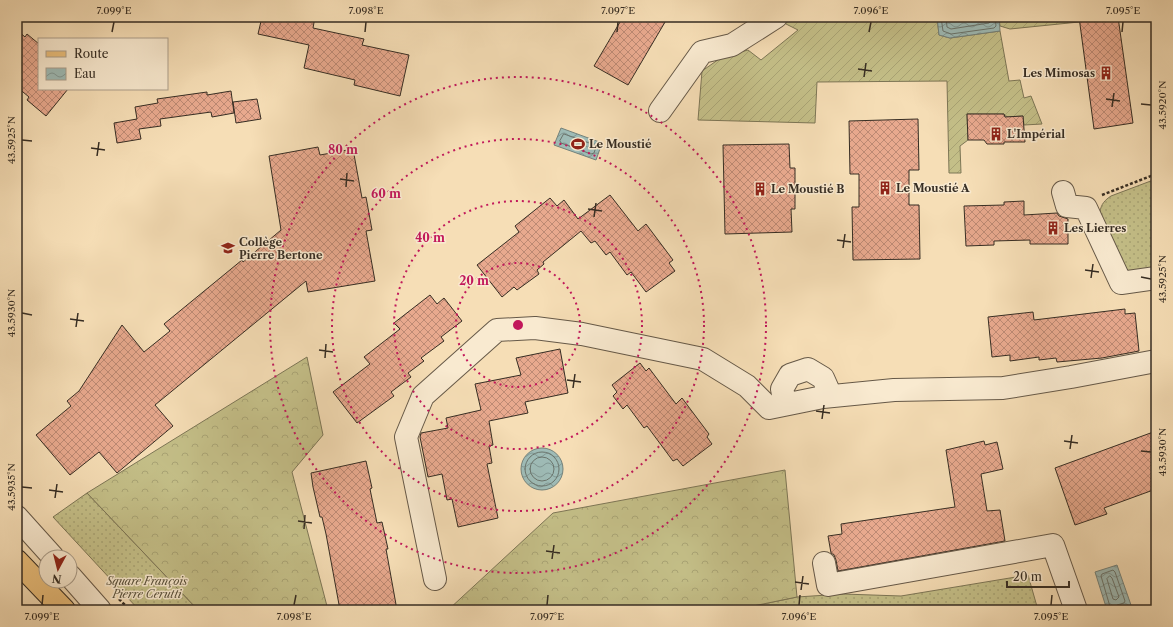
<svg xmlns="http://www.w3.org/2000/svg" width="1173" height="627" font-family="'Libre Caslon Text',serif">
<defs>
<pattern id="grass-dots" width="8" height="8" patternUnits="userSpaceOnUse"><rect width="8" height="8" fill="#c4bf88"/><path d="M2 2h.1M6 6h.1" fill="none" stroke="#a9a475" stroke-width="1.8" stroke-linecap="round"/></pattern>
<pattern id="forest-crowns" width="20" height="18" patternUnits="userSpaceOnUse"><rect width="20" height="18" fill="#c4bf88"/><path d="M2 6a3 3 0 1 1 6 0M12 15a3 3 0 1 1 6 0" fill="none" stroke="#a9a475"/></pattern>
<pattern id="garden-furrows" width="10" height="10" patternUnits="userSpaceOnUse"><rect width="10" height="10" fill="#c4bf88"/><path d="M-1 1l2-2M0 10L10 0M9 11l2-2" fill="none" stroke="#a9a475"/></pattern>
<pattern id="water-waves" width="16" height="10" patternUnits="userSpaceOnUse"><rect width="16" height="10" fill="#9ebbb6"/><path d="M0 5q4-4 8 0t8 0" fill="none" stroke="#829894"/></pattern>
<pattern id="building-cross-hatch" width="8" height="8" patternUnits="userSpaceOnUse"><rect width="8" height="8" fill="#e8a98e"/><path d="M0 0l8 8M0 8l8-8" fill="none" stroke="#bd8a74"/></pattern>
</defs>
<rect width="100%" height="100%" fill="#f6deb6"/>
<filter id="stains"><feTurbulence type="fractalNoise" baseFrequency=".005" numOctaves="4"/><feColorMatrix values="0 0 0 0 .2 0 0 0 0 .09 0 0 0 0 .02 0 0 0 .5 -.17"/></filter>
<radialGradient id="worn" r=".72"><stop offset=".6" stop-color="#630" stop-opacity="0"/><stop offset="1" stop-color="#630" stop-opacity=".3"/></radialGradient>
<path fill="url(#grass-dots)" stroke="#7d7656" d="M1156,179V269L1128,274L1100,212C1101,204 1105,200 1111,196Z
M87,493L198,610H139L53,517Z
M1028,575L1038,610H734L797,597L843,594L901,596Z"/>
<path fill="url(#forest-crowns)" stroke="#7d7656" d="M307,357L323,435L292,472L328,610H198L87,493Z
M785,470L797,597L734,610H448L553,513Z"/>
<path fill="url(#garden-furrows)" stroke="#7d7656" d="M788,17H937L939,35L950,38L1000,31L1009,81L1020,80L1024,98L1031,96L1042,124L1024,125L1023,116L1008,117L1004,115V114H967L968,140L960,146L961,173H949L947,81L817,82L815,123L698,120L702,71L722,57L748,50L761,60L798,30L784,23Z
M999,17H1079V22L1010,29L1000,26Z"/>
<path fill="url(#water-waves)" stroke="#74827b" d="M937,17H999L1000,31L950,38L939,35Z
M561,128L602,143L596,160L554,145Z
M521 469a21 21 0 1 1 42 0a21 21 0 1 1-42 0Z
M1117,565L1131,605L1114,610H1107L1095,572Z"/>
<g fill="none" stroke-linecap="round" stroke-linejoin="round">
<path stroke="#6a746c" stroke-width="1" d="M941,17L943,31L951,34L994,28L996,26L995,17
M946,17L947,27L951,29L989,23L990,22V17
M564,134L595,145L596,147L594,153L591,154L561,143L560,141Z
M525 469a17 17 0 1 1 34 0a17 17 0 1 1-34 0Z
M530 469a12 12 0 1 1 24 0a12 12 0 1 1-24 0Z
M1110,576L1112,578L1119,597L1116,600L1113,599L1107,579Z
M1111,610L1101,576L1102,574L1113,570L1115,572L1125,601L1124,603L1117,605L1116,610"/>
</g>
<path fill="url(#building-cross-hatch)" stroke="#362d23" d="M262,17H315L313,28L364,39L362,45L409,55L400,96L354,85L355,80L304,68L309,45L258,34Z
M623,17H668L628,85L594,66Z
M1079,17H1118L1133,123L1094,129Z
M17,30L25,37L27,34L39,44V89H68L46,116L27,100L29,97L17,87Z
M231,91L234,113L212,117L211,112L160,119L161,126L139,129L141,139L117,143L114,123L137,119L135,107L158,103L157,99L207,92V95Z
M257,99L261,119L236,123L233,102Z
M967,114H1004L1005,117L1023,116L1025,142H1004V144H987L984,140H968Z
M918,119L919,170H909V205H919L920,259L853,260L852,207H859V174H850L849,121Z
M789,144L790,168H795V209H791L792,232L725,234L723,145Z
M318,147L320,155L353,149L362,198L366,197L372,230L366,231L375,281L308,292L306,281L155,405L173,426L117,473L99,452L70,475L36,435L71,406L67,401L79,391L122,325L144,352L170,331L164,324L242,260L243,262L281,230L269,156Z
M610,195L638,231L646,224L673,260L669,263L675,271L646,292L631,272L627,275L610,252L606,255L595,241L591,243L581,231L543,262L544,264L537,270L539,274L517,290L514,287L502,297L477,265L519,232L515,226L550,198L557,206L564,200L578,219Z
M1024,201V215L1057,213L1059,216L1068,219V244H1030V240L994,241V245L966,246L964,206L1004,205V202Z
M430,295L437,304L444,298L462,321L441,337L444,341L421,358L424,361L408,373L411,377L391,392L394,396L357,423L333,392L370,364L364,357L400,329L394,323Z
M1125,309V314L1135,313L1139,351L1102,358L1057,362L1056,358L1039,360V357L1010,361V355L992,357L988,317L1033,312L1034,320Z
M560,349L568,393L525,402L528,413L489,421L493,445L489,446L492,463L487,464L498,518L458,527L452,499L447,500L442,474L428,477L420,437L421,433L448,428L446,418L481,410L475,384L521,375L516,358Z
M640,363L646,371L649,368L676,404L682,398L709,434L707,437L712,444L683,466L677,459L673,461L647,426L644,428L627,405L623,409L613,396L617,392L612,385Z
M1156,431V489L1104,508L1107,514L1075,525L1055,468Z
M984,441L985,445L997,442L1003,469L981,474L987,511L1000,510L1005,541L838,571L836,560L834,555L831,553L828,536L842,534L841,524L955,507L946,450Z
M366,461L372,488L370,489L377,523L382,522L388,549H386L397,610H340L326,534L322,517H320L313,487L311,473Z"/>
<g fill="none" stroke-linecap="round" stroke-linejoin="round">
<g stroke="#665948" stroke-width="24">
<path id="minor" d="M660,111L702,52L732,45L776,17
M1063,192L1067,206L1086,208L1121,283L1156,278
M785,404L782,389L790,375L808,369L823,378L831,396
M17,517L53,557
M824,563L828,585L1053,545L1076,610
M70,576L100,610
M435,579L406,437L423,396L497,330L535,328L582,334L703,359L747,386L769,408L823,397L894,390L1003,388L1071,377L1156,361"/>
</g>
<g stroke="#362d23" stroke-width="24">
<path id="major" d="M17,561L64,610"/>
</g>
<path stroke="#362d23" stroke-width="2.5" stroke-dasharray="3 2" stroke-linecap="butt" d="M1102,195L1156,174
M119,599L130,610"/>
<use href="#minor" stroke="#f9ead0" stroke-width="22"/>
<use href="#major" stroke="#ebbf7b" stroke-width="22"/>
</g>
<path fill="none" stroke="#362d23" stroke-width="1.5" d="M112,32L114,22M365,32L366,22M617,32L618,22M869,32L871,22M1122,32L1123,22M858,69L872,71M864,77L866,63M1106,99L1120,101M1141,104L1151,105M1112,107L1114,93M22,140L32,141M91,148L105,150M97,156L99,142M340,179L354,181M346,187L347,173M588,209L602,211M594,217L596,203M837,240L851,242M843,248L845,234M1085,270L1099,272M1141,277L1151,279M1091,278L1093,264M22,313L32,315M70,319L84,321M76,327L78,313M319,350L333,352M325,358L326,344M567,380L581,382M573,388L575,374M816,411L830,413M822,419L824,405M1064,441L1078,443M1070,449L1072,435M1141,451L1151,452M22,487L32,488M49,490L63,492M55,498L57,484M298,521L312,523M304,529L305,515M546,551L560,553M552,559L554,545M795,582L809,584M801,590L803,576M42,605L43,595M294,605L296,595M547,605L548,595M799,605L800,595M1051,605L1052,595"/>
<g fill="none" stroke="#c2185b" stroke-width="2" stroke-dasharray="2 4">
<circle cx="518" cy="325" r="62"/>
<circle cx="518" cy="325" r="124"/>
<circle cx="518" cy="325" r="186"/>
<circle cx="518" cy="325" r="248"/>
</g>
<defs>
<g id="building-bare" transform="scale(1.08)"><path d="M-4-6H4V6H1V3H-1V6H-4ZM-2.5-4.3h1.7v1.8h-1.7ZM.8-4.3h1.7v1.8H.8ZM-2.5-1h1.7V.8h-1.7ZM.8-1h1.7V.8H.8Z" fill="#8f2418" stroke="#f9ead0" stroke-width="2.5" paint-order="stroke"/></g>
<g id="stadium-bare" transform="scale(1.08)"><path d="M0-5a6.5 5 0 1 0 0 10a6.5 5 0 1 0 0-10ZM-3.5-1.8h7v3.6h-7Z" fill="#8f2418" stroke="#f9ead0" stroke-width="2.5" paint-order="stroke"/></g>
<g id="school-bare" transform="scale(1.08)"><path d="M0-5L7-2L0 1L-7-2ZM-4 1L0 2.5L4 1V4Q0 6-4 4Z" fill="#8f2418" stroke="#f9ead0" stroke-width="2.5" paint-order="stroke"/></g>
</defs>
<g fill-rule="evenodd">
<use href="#building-bare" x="1106" y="73"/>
<use href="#building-bare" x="996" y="134"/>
<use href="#stadium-bare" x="578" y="144"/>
<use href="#building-bare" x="885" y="188"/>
<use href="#building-bare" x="760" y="189"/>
<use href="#building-bare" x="1053" y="228"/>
<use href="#school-bare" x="228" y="248"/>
</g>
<g text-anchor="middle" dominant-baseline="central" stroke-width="3" stroke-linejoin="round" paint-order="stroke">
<g font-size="11" font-weight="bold" fill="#362d23" stroke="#f9ead0" text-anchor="start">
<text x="1095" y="73" text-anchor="end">Les Mimosas</text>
<text x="1007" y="134">L'Impérial</text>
<text x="589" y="144">Le Moustié</text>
<text x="896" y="188">Le Moustié A</text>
<text x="771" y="189">Le Moustié B</text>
<text x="1064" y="228">Les Lierres</text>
<text x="239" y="242">Collège<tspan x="239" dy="13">Pierre Bertone</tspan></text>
</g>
<g font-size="11" font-style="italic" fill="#5a523c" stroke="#f9ead0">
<text x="147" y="581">Square François<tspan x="147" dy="13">Pierre Cerutti</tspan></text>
</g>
</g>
<circle cx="518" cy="325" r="6" fill="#c2185b" stroke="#f9ead0" stroke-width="2"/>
<g font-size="12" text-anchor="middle" font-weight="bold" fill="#c2185b" stroke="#f9ead0" stroke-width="3" stroke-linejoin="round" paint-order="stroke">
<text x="343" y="154">80 m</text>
<text x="386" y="198">60 m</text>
<text x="430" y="242">40 m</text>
<text x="474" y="285">20 m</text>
</g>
<rect width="1173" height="627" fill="none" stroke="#f6deb6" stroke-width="44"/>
<rect x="38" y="38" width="130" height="52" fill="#f9ead0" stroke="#ab9e8b"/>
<rect x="46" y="51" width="20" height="6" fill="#ebbf7b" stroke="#ab9e8b"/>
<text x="74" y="58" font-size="12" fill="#362d23">Route</text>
<rect x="46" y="68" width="20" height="12" fill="url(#water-waves)" stroke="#ab9e8b"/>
<text x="74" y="78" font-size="12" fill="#362d23">Eau</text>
<g transform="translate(58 569) rotate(187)"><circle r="19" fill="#f9ead0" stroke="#ab9e8b"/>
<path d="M0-3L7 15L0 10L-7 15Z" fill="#8f2418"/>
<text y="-6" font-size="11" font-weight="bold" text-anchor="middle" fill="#362d23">N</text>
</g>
<path d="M1007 581v6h62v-6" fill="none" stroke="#362d23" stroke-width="2"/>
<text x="1013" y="581" font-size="12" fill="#362d23" stroke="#f9ead0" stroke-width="3" paint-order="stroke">20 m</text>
<rect x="22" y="22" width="1129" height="583" fill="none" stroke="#362d23" stroke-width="1.5"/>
<g font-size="10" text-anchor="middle" fill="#362d23">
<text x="114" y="14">7.099°E</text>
<text x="366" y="14">7.098°E</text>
<text x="618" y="14">7.097°E</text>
<text x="871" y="14">7.096°E</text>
<text x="1123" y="14">7.095°E</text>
<text transform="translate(1162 105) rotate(-90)" y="4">43.5920°N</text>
<text transform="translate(11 140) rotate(-90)" y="4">43.5925°N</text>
<text transform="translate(1162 279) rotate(-90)" y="4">43.5925°N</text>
<text transform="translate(11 313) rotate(-90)" y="4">43.5930°N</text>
<text transform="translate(1162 452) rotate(-90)" y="4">43.5930°N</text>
<text transform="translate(11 487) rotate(-90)" y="4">43.5935°N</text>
<text x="42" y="620">7.099°E</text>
<text x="294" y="620">7.098°E</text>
<text x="547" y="620">7.097°E</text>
<text x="799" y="620">7.096°E</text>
<text x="1051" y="620">7.095°E</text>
</g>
<rect width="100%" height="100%" filter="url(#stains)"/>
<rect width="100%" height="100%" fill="url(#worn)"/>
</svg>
